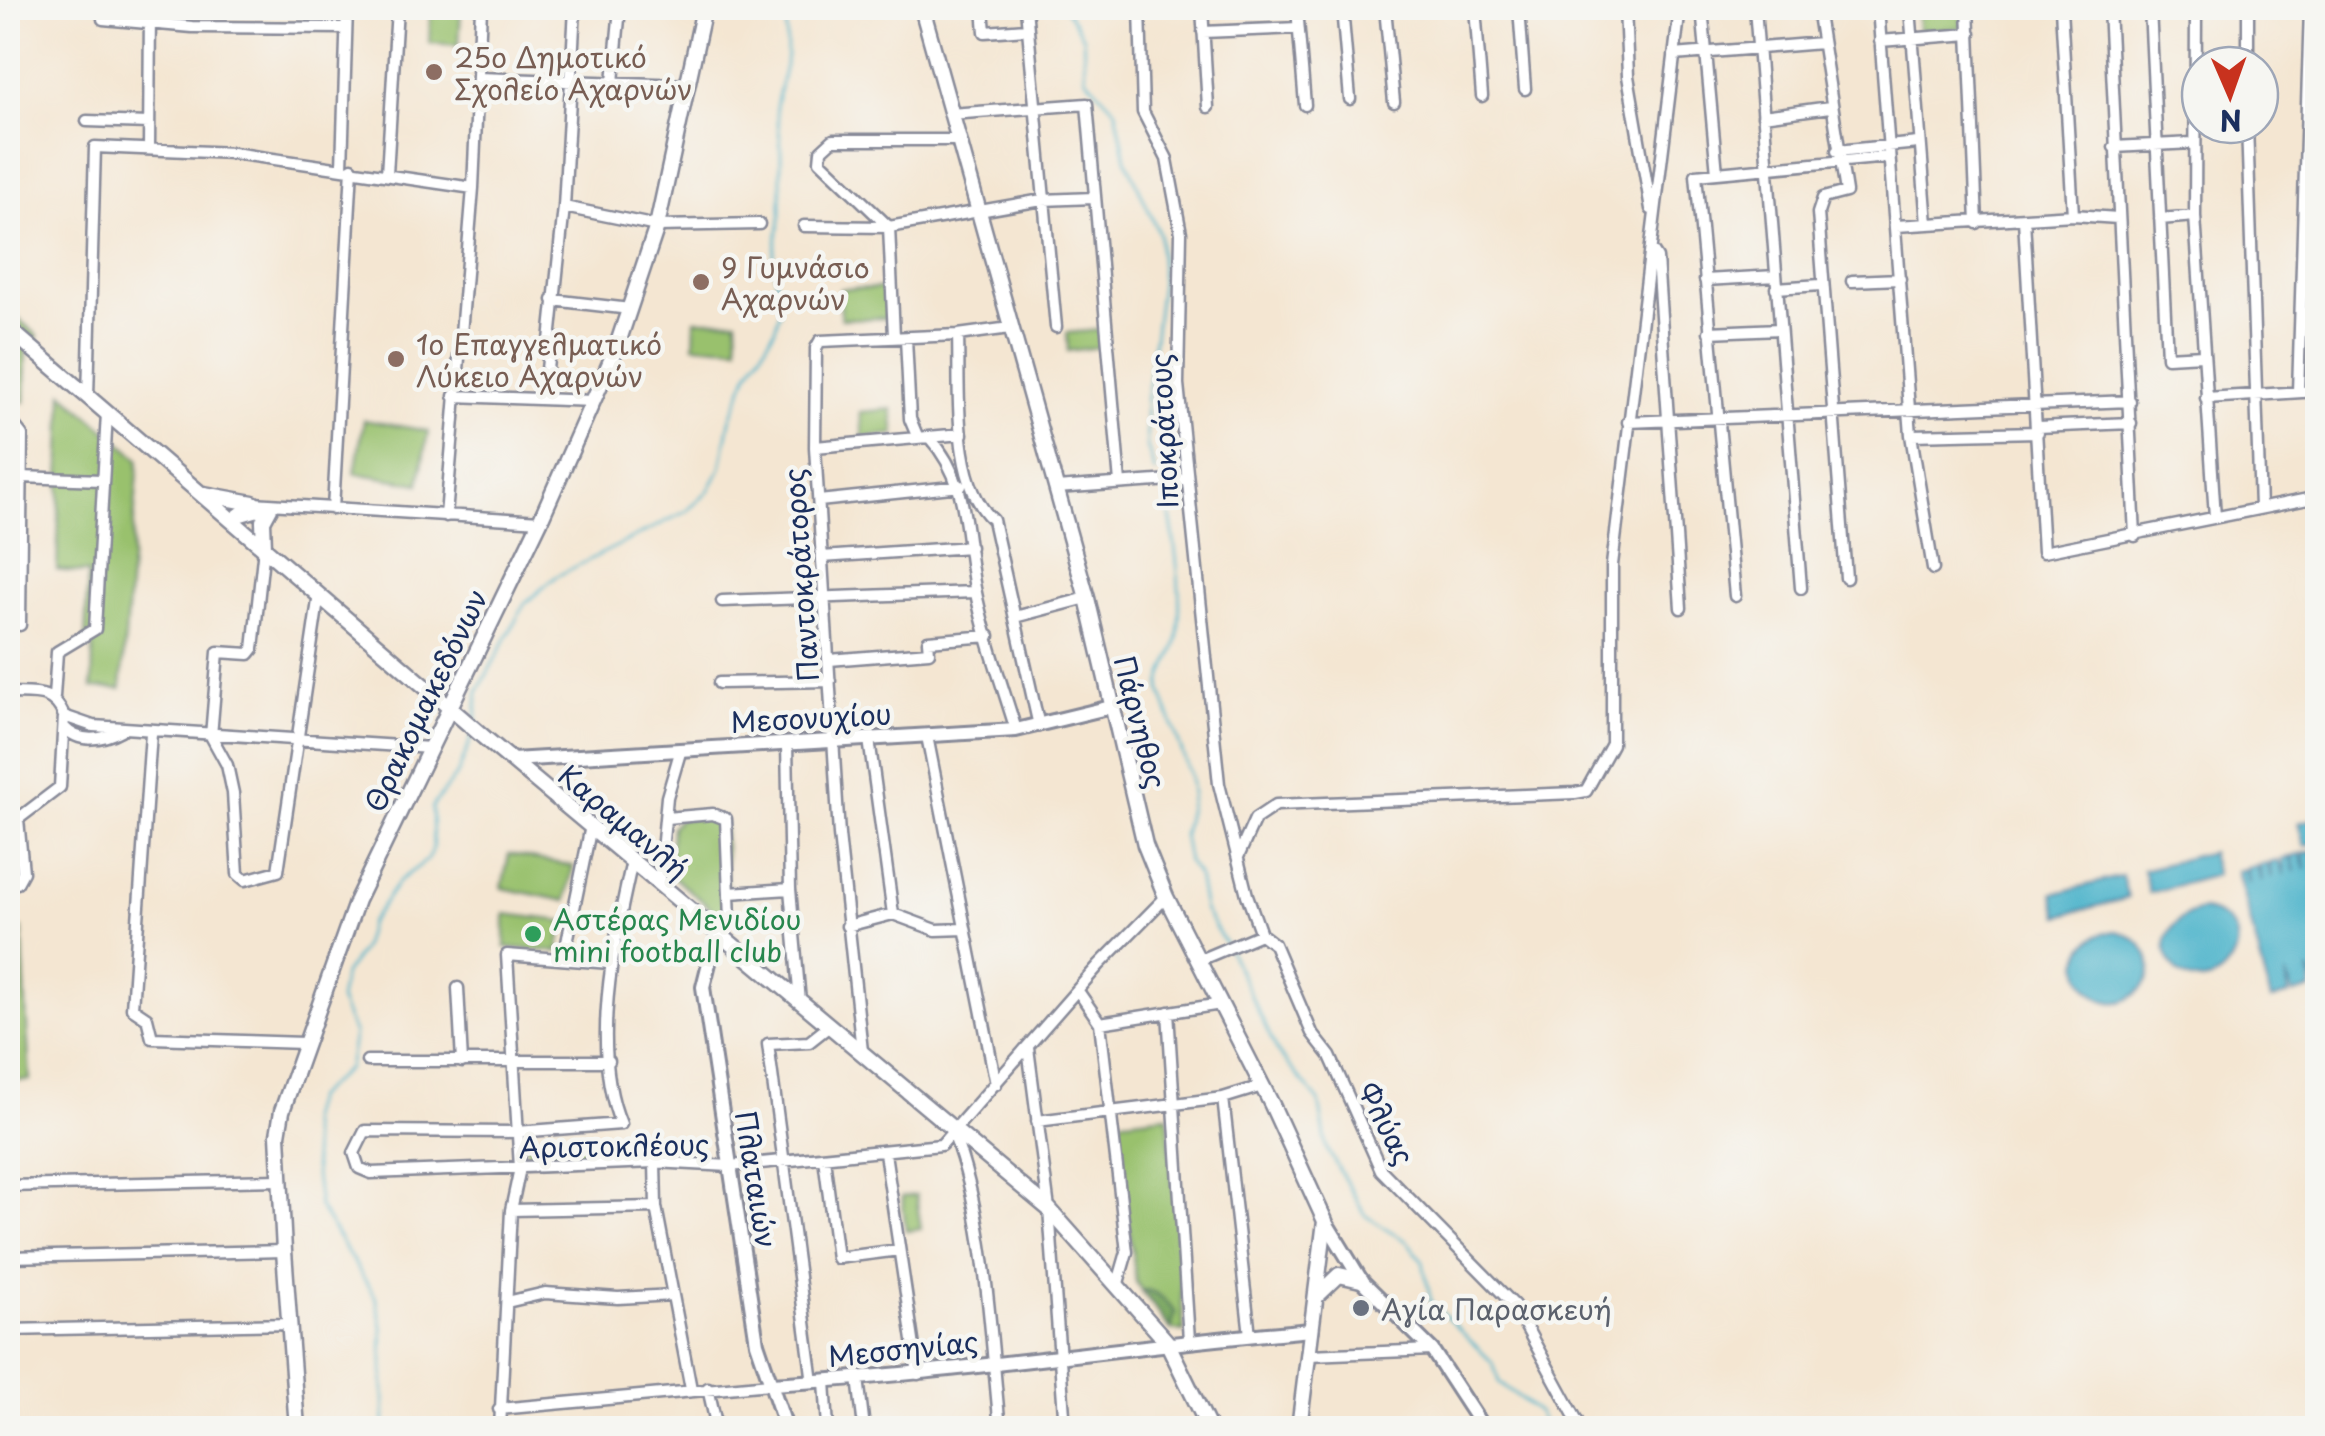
<svg xmlns="http://www.w3.org/2000/svg" width="2325" height="1436" font-family="'Playpen Sans',sans-serif">
<rect width="100%" height="100%" fill="#f6f6f2"/>
<filter id="ink" filterUnits="userSpaceOnUse"><feTurbulence type="fractalNoise" baseFrequency=".01" numOctaves="2"/><feDisplacementMap in="SourceGraphic" scale="20" xChannelSelector="R" yChannelSelector="G"/><feConvolveMatrix kernelMatrix="1 2 1 2 8 2 1 2 1" color-interpolation-filters="sRGB"/></filter>
<filter id="wash" filterUnits="userSpaceOnUse"><feTurbulence type="fractalNoise" baseFrequency=".0048" numOctaves="4" result="noise"/><feDisplacementMap in="SourceGraphic" scale="40" xChannelSelector="R" yChannelSelector="G"/><feGaussianBlur stdDeviation="2.25" result="paint"/><feColorMatrix in="noise" values="0 0 0 0 0 0 0 0 0 0 0 0 0 0 0 0 0 1.4 0 .05"/><feComposite in="paint" operator="in"/></filter>
<g filter="url(#wash)">
<rect width="100%" height="100%" fill="#f4e6d2"/>
<path fill="#99c16d" stroke="#5a7866" stroke-width="2.5" d="M431,8H461L459,45L429,43Z
M1918,8H1961L1962,28L1919,30Z
M885,288L887,318L841,319L840,289Z
M8,310L38,336L26,352L25,402L8,401Z
M695,320H737L738,347L694,345Z
M1099,330L1100,347L1068,351L1067,333Z
M63,393L139,459L121,689L92,688L93,647L85,641L88,573L57,570Z
M892,409L895,434L863,437L860,412Z
M364,420L428,431L419,484L355,473Z
M718,817L724,823L727,904L718,914L669,874L672,826L679,819Z
M509,854L573,866L566,901L502,888Z
M505,914L564,921L558,952L505,947Z
M8,928H22L30,1080L8,1081Z
M1168,1115L1184,1332L1171,1330L1170,1306L1148,1290L1142,1291L1136,1282L1115,1121Z
M565,1136H604V1155L565,1156Z
M527,1137L563,1138V1156H527Z
M916,1195L921,1229L906,1231L902,1197Z"/>
<path fill="#7aa760" stroke="#4a6b5f" stroke-width="2.5" d="M1142,1291C1155,1289 1167,1301 1175,1312L1171,1330Z"/>
<path fill="#4db4cb" stroke="#347294" stroke-width="2.5" d="M2317,818V843L2304,846L2298,823Z
M2312,851L2318,866L2317,988L2309,970L2312,989L2293,994L2286,975L2289,995L2271,1000L2237,871L2245,869L2249,884L2247,868L2256,866L2262,881L2259,865L2267,863L2272,878L2270,862L2278,860L2284,875L2282,859L2290,857L2295,872L2292,857L2301,854L2306,870L2304,853Z
M2210,852L2216,875L2149,893L2143,870Z
M2122,876L2128,898L2059,916L2053,894Z
M2203,910C2276,925 2212,1017 2173,966C2153,941 2176,914 2203,910Z
M2116,931C2142,936 2163,965 2141,989C2098,1037 2041,940 2116,931Z"/>
<g fill="none" stroke-linecap="round" stroke-linejoin="round">
<path stroke="#4db4cb" stroke-width="2.5" d="M1065,8L1083,37L1085,77L1116,110L1126,159L1159,234L1161,283L1146,403L1147,446L1155,472
M1167,499C1175,542 1184,597 1177,640C1173,659 1160,673 1161,691L1190,775L1192,793L1183,835L1188,862L1198,876L1204,910L1225,943
M476,721L478,691L525,603L557,576L687,511L707,493L721,468L730,420L748,374L775,329L780,310L773,259L781,215V147L776,106L787,56L786,8
M1229,950L1278,1053L1319,1101L1327,1149L1366,1216L1408,1242L1423,1262L1431,1302L1492,1362L1499,1382L1538,1412L1544,1428
M385,1428L382,1326L376,1298L319,1207L308,1118L314,1098L348,1068L354,1034L339,1000L344,974L362,949L369,924L399,881L427,860L433,847L432,807L459,771L473,734"/>
</g>
</g>
<g filter="url(#ink)">
<g fill="none" stroke-linecap="round" stroke-linejoin="round">
<g stroke="#888a98" stroke-width="15">
<path id="minor" d="M983,8L985,32L1027,29
M1026,8L1056,327
M1140,8L1143,112L1167,159L1181,233L1178,384L1219,784L1247,895L1261,934L1274,944L1312,1033L1330,1056L1381,1170L1514,1305L1581,1428
M1202,8L1208,107
M1297,8L1305,105
M1342,8L1350,99
M1385,8L1394,102
M1475,8L1482,96
M1519,8L1525,89
M1625,8L1628,76L1651,209
M1702,8L1717,173
M1755,8L1801,588
M1817,8L1846,192L1823,198L1818,213L1846,578
M1878,8L1911,435L1933,569
M1910,8L1927,224
M1968,8L1977,223
M2061,8L2073,215
M2109,8L2135,536
M2150,8L2167,357L2203,355
M2196,8L2195,216L2215,517
M103,19L192,27L346,28
M1203,32L1298,28
M1880,41L1970,34
M1674,55L1821,43
M2248,65V8
M478,78L687,85
M613,82L620,8
M950,114L1087,104L1120,483
M1763,116L1830,107
M87,121L149,123
M2247,125L2260,508
M2114,147L2193,143
M149,149L150,8
M1837,151L1918,143
M342,167L347,8
M387,174L397,8
M564,207L657,226L759,224
M2024,219L2043,552L2318,497
M2160,219L2195,216
M804,226L889,227L1042,200L1094,198
M1896,226L2073,215L2118,218
M1651,249L1657,258L1681,608
M1705,280L1776,276
M1852,281L1900,279
M1776,288L1821,285
M553,300L630,309
M1709,332L1780,329
M958,335C960,387 951,483 993,520L1039,726
M894,336L889,227L820,161L821,151L833,140H956
M906,338L910,419L918,438
M2298,392L2310,8
M454,396L594,401
M88,397L95,147L233,153L473,188
M544,398L564,207L575,8
M2206,398L2318,391
M1628,422L2130,401
M8,426H15L22,435L20,625
M2038,427L2131,423
M1911,435L2038,432
M929,437C970,482 964,532 975,588C984,635 1002,684 1016,730
M815,447L962,434
M21,477L101,480
M1056,488L1186,479
M819,501L961,486
M333,509L352,168
M446,516L473,188L481,8
M231,519L272,507
M230,520L253,503L540,521
M264,547L253,649L249,654L218,652L211,736L227,765L233,793L238,874L245,880L278,871L319,594
M822,557L970,547
M1735,596L1696,175L1888,157
M722,601L975,592
M1015,617L1087,598
M829,660L929,652L928,641L989,636
M719,683L830,681
M8,693C34,694 53,689 64,716L93,726L430,748
M54,697L57,652L95,629L107,413
M64,727C79,744 103,740 121,730
M151,733L132,1008L147,1018L152,1038L304,1043
M927,736L996,1084
M869,739L893,914
M787,744L790,889L800,1002
M666,818L713,814L726,819L730,920L721,937
M8,819H18L23,872L17,883H8
M18,819L60,787L64,716
M1238,857L1255,819L1276,805L1575,793L1586,791L1612,744V565L1680,8
M632,861C615,938 589,1048 621,1124L517,1132L365,1131L354,1153L359,1168L371,1173L655,1162L730,1166L941,1145L1099,965L1166,897
M659,884L667,797L681,749
M729,893L790,889
M847,926L893,914L936,930L965,929
M564,957L591,826
M1197,961L1261,934
M458,988L462,1062
M1078,991L1100,1023L1127,1252L1118,1283
M1168,1012L1189,1340
M1100,1023L1221,1004
M1028,1048L1049,1209L1065,1428
M862,1051L839,835L815,447L816,348L820,341L958,335L1010,328
M367,1061H609
M1223,1098L1250,1335
M1037,1121L1223,1098L1262,1086
M953,1133C987,1220 990,1335 1000,1428
M885,1153L918,1374
M824,1158L837,1258L899,1250
M655,1162L656,1207L691,1389
M8,1186L281,1180
M511,1210L656,1207
M8,1257L284,1251
M507,1302L545,1293L618,1298L673,1295
M8,1330L291,1324
M1309,1355L1432,1350
M858,1378L864,1428
M825,1381L828,1428
M813,1382L768,1044L809,1042L828,1027
M708,1388L717,1428
M499,1409L770,1384
M500,1428L511,1210L520,1168L507,955L610,963"/>
</g>
<g stroke="#888a98" stroke-width="18">
<path id="tertiary" d="M512,760L1016,730L1111,707
M721,937L710,959L703,987L757,1343L786,1428
M1325,1221L1361,1280L1432,1350L1483,1428
M770,1384C952,1374 1131,1345 1312,1330"/>
</g>
<g stroke="#888a98" stroke-width="19">
<path id="secondary" d="M922,8L1087,598L1145,845L1166,897L1272,1105L1325,1221L1299,1428
M8,328L486,739L1049,1209L1167,1342L1209,1428
M204,494L253,503
M264,547L263,521L270,508
M1317,1296L1339,1275L1361,1280
M297,1428L284,1251L278,1135L282,1111L357,900L540,521L616,349L657,226L704,8"/>
</g>
<use href="#minor" stroke="#fff" stroke-width="10"/>
<use href="#tertiary" stroke="#fff" stroke-width="12"/>
<use href="#secondary" stroke="#fff" stroke-width="14"/>
</g>
</g>
<g fill="#8d6e63" stroke="#f6f6f2" stroke-width="4">
<circle cx="434" cy="72" r="10"/>
<circle cx="701" cy="282" r="10"/>
<circle cx="396" cy="359" r="10"/>
</g>
<circle fill="#2e9e5b" stroke="#f6f6f2" stroke-width="4" cx="533" cy="934" r="10"/>
<circle fill="#6b7280" stroke="#f6f6f2" stroke-width="4" cx="1361" cy="1308" r="10"/>
<g text-anchor="middle" dominant-baseline="central" stroke-width="9" stroke-linejoin="round" paint-order="stroke">
<g font-size="28" fill="#785e54" stroke="#f6f6f2" text-anchor="start">
<text x="454" y="56">25ο Δημοτικό<tspan x="454" dy="32">Σχολείο Αχαρνών</tspan></text>
<text x="721" y="266">9 Γυμνάσιο<tspan x="721" dy="32">Αχαρνών</tspan></text>
<text x="416" y="343">1ο Επαγγελματικό<tspan x="416" dy="32">Λύκειο Αχαρνών</tspan></text>
</g>
<g font-size="28" fill="#1b2f5e" stroke="#f6f6f2">
<text transform="translate(1163 431) rotate(-93)">Ιποκράτους</text>
<text transform="translate(800 575) rotate(-94)">Παντοκράτορος</text>
<text transform="translate(425 700) rotate(-64)">Θρακομακεδόνων</text>
<text transform="translate(811 717) rotate(-3)">Μεσονυχίου</text>
<text transform="translate(1141 722) rotate(76)">Πάρνηθος</text>
<text transform="translate(624 821) rotate(40)">Καραμανλή</text>
<text transform="translate(1387 1123) rotate(63)">Φλύας</text>
<text transform="translate(614 1145) rotate(-1)">Αριστοκλέους</text>
<text transform="translate(757 1179) rotate(81)">Πλαταιών</text>
<text transform="translate(903 1348) rotate(-6)">Μεσσηνίας</text>
</g>
<g font-size="28" fill="#27864d" stroke="#f6f6f2" text-anchor="start">
<text x="553" y="918">Αστέρας Μενιδίου<tspan x="553" dy="32">mini football club</tspan></text>
</g>
<g font-size="28" fill="#5b616d" stroke="#f6f6f2" text-anchor="start">
<text x="1381" y="1308">Αγία Παρασκευή</text>
</g>
</g>
<rect width="2325" height="1436" fill="none" stroke="#f6f6f2" stroke-width="40"/>
<g transform="translate(2230 95) rotate(178)"><circle r="48" fill="#f6f6f2" stroke="#9ea6b7" stroke-width="2.5"/>
<path d="M0-8L18 38L0 25L-18 38Z" fill="#c8321e"/>
<text y="-15" font-size="28" font-weight="bold" text-anchor="middle" fill="#1b2f5e">N</text>
</g>
</svg>
